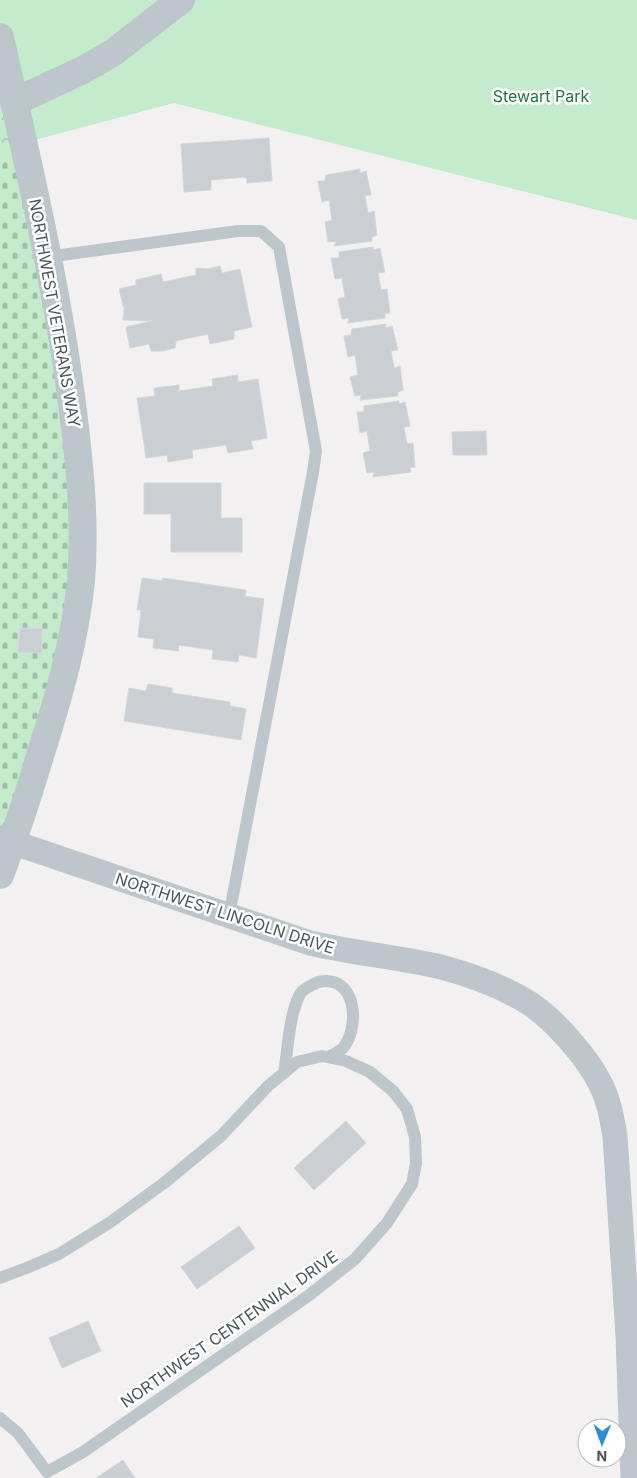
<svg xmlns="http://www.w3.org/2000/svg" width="637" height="1478" font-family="Inter,sans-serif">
<defs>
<pattern id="forest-crowns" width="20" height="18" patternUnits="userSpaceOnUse" patternTransform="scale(1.25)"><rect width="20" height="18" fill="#c3ebcc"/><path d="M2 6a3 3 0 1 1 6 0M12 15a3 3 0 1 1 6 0" fill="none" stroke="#a0c1a9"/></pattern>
<pattern id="cemetery-stones" width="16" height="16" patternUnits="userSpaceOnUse" patternTransform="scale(1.25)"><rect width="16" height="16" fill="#c3ebcc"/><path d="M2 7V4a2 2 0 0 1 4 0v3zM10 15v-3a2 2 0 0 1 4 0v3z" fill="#a0c1a9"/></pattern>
</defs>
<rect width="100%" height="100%" fill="#f2f0f0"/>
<path fill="url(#forest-crowns)" d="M0,37L23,143L0,153Z"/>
<path fill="url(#cemetery-stones)" d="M23,143L65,351L75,628L0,871V153Z"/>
<path fill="#c3ebcc" d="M0,0H637V220L174,103L23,143L0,37Z"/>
<path fill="#cbced2" stroke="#d4d7da" d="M269,138L272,181L247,183L246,177L211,180V190L184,192L181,144Z
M360,169V173L366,171L371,195L365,196L368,213L374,211L377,235L372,237V241L334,246L336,241L328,242L325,222L332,220L329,200L322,202L318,181H325L326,175Z
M373,247L374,250L380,248L385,272L378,273L381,290L387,289L390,313L385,314V318L348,323L349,318L342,319L338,299L345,297L342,278L335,279L331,258H339V252Z
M220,266L222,273L240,269L252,327L234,331V339L210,344L208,334L176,341L175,348L162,351H151L149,344L130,348L126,327L152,321L123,320L124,309L119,289L136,285V280L161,274L163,282L196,275V268L208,269Z
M386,324V328L392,326L398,350L391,351L394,368L400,366L403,390L398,392V396L360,400L361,395L355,396L350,377L358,375L355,355L348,357L344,336L351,335L352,329Z
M238,375V382L258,379L267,438L251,441L253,449L228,453L226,445L192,450L193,458L168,462L167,455L146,458L137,398L155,396L154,388L179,385V391L213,386L212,379Z
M399,401V404L405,402L410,426L404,427L407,444L413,443L415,467L410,468L411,472L373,477L374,472L367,473L363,453L370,451L367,431L360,433L357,412H364V406Z
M486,431L487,455H453L452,432Z
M144,483H221V518H242V552H171V514H144Z
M142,578L162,581L163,578L246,590L245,596L264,599L256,658L239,655L238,662L212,659L213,650L179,645L178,651L153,648L154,639L138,637L141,610H137Z
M20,628L42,629L41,653L18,652Z
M148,684L172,688V693L230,702V706L246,709L241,740L124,721L129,688L146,691Z
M346,1121L366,1143L314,1190L294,1168Z
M239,1226L255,1248L197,1289L181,1267Z
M88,1321L101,1351L62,1368L49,1338Z
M123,1460L135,1478H96Z"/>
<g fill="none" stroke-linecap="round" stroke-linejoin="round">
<path stroke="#bdc6cb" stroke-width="12" d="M47,257L238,231H261L279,247L316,451L313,472L229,916
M284,1073C288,1049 289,1015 300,994C302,990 308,987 312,985C318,982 320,981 327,981C358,982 359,1031 342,1049C338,1052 333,1055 328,1057
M0,1278L29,1267L59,1254L109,1223L164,1183L221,1136L268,1086L297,1062L322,1056L346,1061L370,1072L393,1091L407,1109L415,1137L416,1163L412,1184L387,1223L355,1259L308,1296L83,1452L47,1472L18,1433L0,1418"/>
<path stroke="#bdc6cb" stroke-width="25" d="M0,838L310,943C353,953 398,957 441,967C471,975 502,986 529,1003C554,1019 588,1058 601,1085C609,1101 612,1119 615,1136L628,1335L633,1478"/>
<path stroke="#bdc6cb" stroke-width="28" d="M0,37C26,156 55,275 71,396C79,457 86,520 81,581C75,641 58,699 40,756C28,796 15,836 0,875
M14,102L83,70L114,52L181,0"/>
</g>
<g text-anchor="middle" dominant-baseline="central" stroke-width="5" stroke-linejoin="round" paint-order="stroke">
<g font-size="16" fill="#21753e" stroke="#fff">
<text x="541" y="96">Stewart Park</text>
</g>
<g font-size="16" fill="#4a565b" stroke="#fff">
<text transform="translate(55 313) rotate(80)">NORTHWEST VETERANS WAY</text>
<text transform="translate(225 913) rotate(18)">NORTHWEST LINCOLN DRIVE</text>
<text transform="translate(229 1329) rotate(-35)">NORTHWEST CENTENNIAL DRIVE</text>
</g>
</g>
<g transform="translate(602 1443) rotate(181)"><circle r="24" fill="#ffffff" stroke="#b7bbbd"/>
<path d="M0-4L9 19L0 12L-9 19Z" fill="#2d8dcf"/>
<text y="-8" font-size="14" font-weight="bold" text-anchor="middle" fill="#4a565b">N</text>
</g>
</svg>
